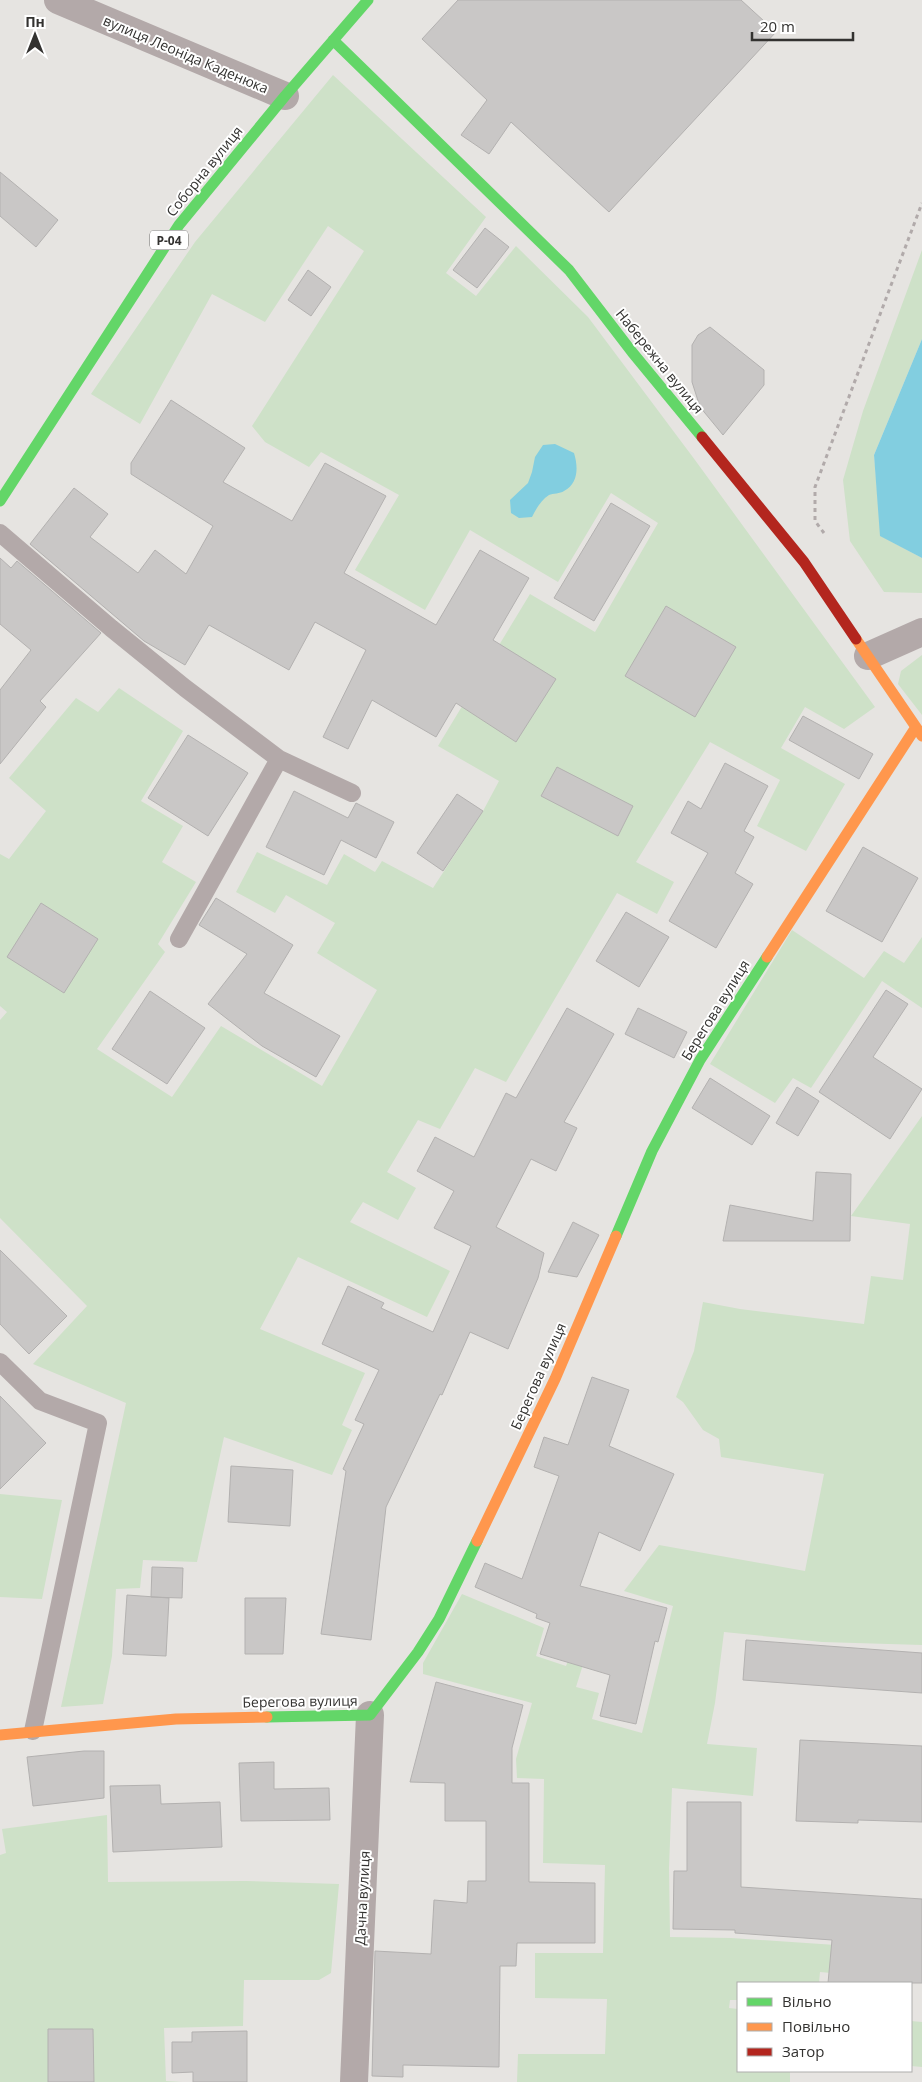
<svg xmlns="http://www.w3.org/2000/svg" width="922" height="2082" font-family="'Open Sans',sans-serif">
  <rect width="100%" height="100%" fill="#e6e4e1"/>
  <!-- green -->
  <path fill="#cee1c8" d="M333,75L486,217L446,273L476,296L516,246L588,317L695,460L875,707L844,729L805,707L781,748L845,784L806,851L757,826L780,780L710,742L636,862L674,882L657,914L617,893L506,1082L475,1068L440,1129L418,1120L387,1172L416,1188L398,1220L363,1202L350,1222L450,1271L427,1317L298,1257L260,1329L365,1373L342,1425L352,1430L332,1475L224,1437L197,1562L143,1560L140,1588L116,1589L112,1656L103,1704L61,1707L126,1403L33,1364L87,1306L0,1218V1020L7,1012L0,1006V854L9,859L46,811L9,778L76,698L98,712L119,688L183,731L141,801L183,826L162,862L196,882L158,944L165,952L97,1049L172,1097L221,1026L322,1086L377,990L317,953L335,923L286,895L275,913L236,892L257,852L327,885L344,854L375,872L382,861L433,888L483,811L499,781L438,746L530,594L595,632L658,523L611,493L558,582L470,530L425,610L355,570L399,495L321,452L309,467L265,442L252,426L364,251L328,226L265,322L212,294L140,424L91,394L195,242Z
    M922,250V339L874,455L881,536L922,558V593L884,592L850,541L843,480L863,411Z
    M922,655V715L898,684L901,671Z
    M792,930L864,978L884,951L904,963L922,937V1008L882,981L811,1088L793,1078L775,1103L710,1064Z
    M922,1116V1645L822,1642L724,1632L715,1703L707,1744L757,1748L753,1796L672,1788L669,1868L670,1937L731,1938L909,1950L905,1983H875L876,1977L820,1972L819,1983H738V2000H730L729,2008L738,2009V2071H790V2082H517L518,2054H605L607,1999L535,1998V1953H603L605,1865L543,1863L544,1779L517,1778L516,1759L532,1703L423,1674V1663L462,1594L544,1628L536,1656L566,1666L575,1642L600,1610L576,1687L599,1693L592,1719L642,1733L673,1606L624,1591L659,1545L805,1571L824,1474L721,1457L719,1439L703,1430L683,1402L676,1397L694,1351L703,1302L740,1309L864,1324L871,1276L903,1280L910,1224L851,1216Z
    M0,1494L62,1500L42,1599L0,1597Z
    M107,1815L108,1882L245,1881L339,1884L331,1973L319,1980H244L243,2026L164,2028L166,2081L182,2082H0V1855L6,1853L2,1829Z
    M911,2021L922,2022V2067L911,2066Z"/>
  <!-- water -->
  <path fill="#82cee0" d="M922,339V558L880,536L874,455Z
    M555,444L574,453C578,466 579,483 564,491C560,494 553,493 549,495C541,500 536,509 532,517L519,518L511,513L510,500L528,483L532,472L535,457L543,445Z"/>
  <!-- building -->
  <path fill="#c9c7c6" stroke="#b3b1b0" d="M458,0H741L776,32L609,212L511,122L489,154L461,135L487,100L422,39Z
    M0,172L58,220L36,247L0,216Z
    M485,228L509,247L477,288L453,270Z
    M308,270L331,287L311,316L288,300Z
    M710,327L764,370V385L723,435L700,407L692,382V345L698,335Z
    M171,400L245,448L223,482L292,521L325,463L386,496L344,573L436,625L480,550L529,578L493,640L556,679L516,742L456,703L436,737L372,700L348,749L323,737L366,650L315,622L289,670L209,625L185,665L144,641L30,544L74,488L108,514L90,537L138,573L155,550L186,574L213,526L131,474V463Z
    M611,503L650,526L594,621L554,598Z
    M0,558L11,568L17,561L101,633L40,701L46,707L0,764V690L31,650L0,624Z
    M666,606L736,647L695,717L625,676Z
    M803,716L873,754L859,779L789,740Z
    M188,735L248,773L208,836L148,798Z
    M725,763L768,786L744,831L754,837L735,873L753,884L716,948L669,921L708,853L671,833L688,801L701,809Z
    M557,767L633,806L618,836L541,796Z
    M294,791L348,818L356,803L394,822L376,858L341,840L324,875L266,847Z
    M457,794L483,811L443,871L417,853Z
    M863,847L918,878L882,942L826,911Z
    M216,898L293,945L264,993L340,1036L316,1077L262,1046L208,1004L247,954L199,925Z
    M41,903L98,939L64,993L7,957Z
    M626,912L669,937L639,987L596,961Z
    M886,990L908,1004L873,1057L922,1089L890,1139L819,1092Z
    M150,991L205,1028L167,1084L112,1049Z
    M567,1008L614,1034L564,1122L577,1128L556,1171L531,1159L496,1227L544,1253L538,1278L508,1349L470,1332L442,1395L440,1394L386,1507L371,1640L321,1634L346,1471L343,1469L364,1424L355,1420L379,1370L322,1344L348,1286L384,1303L381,1308L433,1332L471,1246L434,1228L454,1191L417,1171L435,1137L474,1157L506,1093L516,1098Z
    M638,1008L687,1032L674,1058L625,1034Z
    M710,1078L770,1116L752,1145L692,1108Z
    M797,1087L819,1101L798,1136L776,1123Z
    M816,1172L851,1174L850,1241H723L730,1205L813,1221Z
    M573,1222L599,1235L577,1277L548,1272Z
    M0,1250L67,1316L29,1354L0,1324Z
    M592,1377L629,1390L609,1446L674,1474L640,1551L599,1532L580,1586L667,1608L658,1642L655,1641L636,1724L600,1716L610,1675L540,1654L550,1623L536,1618L537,1614L475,1587L485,1563L522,1579L559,1476L534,1467L544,1437L568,1445Z
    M0,1396L46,1443L0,1489Z
    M231,1466L293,1470L290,1526L228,1522Z
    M152,1567L183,1568L182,1598L151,1597Z
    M127,1595L169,1598L166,1656L123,1654Z
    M245,1598H286L283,1654H245Z
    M746,1640L922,1653V1693L743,1680Z
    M436,1682L523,1705L512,1748V1783H529V1882L595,1883V1943H517L516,1966H500L499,2067L403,2065V2077L372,2076L375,1951L431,1954L434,1900L467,1903L468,1881H486V1821H445V1783L410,1782Z
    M800,1740L922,1746V1822L858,1820V1823L796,1821Z
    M84,1751H104V1798L33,1806L27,1757Z
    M274,1762V1789L329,1788L330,1820L241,1821L239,1763Z
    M160,1785L161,1804L220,1802L222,1847L113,1852L110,1786Z
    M687,1802H741V1887L922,1899V1983H828L832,1940L735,1933V1930L673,1929L674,1871H687Z
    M48,2029H93L94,2082H48Z
    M247,2031V2082H193V2072L172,2073V2042H192V2032Z"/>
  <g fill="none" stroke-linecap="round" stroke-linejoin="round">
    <!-- path -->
    <path stroke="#b1aaaa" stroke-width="3" stroke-dasharray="4 4" stroke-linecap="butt" d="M824,533L815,521V487L922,203"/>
    <!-- lane -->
    <path stroke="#b3a9a9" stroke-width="18" d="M0,533L111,628L185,688L279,759L352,793
      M179,939L279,759
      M0,1362L40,1401L98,1423L33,1731"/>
    <!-- street -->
    <path stroke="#b3a9a9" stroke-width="28" d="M58,0L285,96
      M868,656L922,632
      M354,2082L370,1715"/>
    <!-- fast -->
    <path stroke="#63d668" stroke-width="11" d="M333,40L569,270L632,352L702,437
      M0,501L179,225L285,96L368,0
      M616,1236L652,1151L700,1060L767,957
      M267,1717L370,1715L418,1652L439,1619L477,1541"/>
    <!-- slow -->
    <path stroke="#ff974d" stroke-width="11" d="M856,639L922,736
      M767,957L916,727
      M477,1541L555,1379L616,1236
      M0,1735L176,1719L267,1717"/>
    <!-- jam -->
    <path stroke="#b3261e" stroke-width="11" d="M702,437L804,562L856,639"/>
  </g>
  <g text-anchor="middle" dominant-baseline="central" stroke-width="4" stroke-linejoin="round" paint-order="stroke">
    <!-- shield labels -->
    <rect fill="#fff" stroke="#70706e" stroke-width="1" x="150" y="230.5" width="38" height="19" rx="4"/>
    <g font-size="12" font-weight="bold" fill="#333230">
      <text x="169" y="240">Р-04</text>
    </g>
    <!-- street labels -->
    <g font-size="14" fill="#333230" stroke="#fff">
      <text transform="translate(186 54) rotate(23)">вулиця Леоніда Каденюка</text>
      <text transform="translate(204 171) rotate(-51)">Соборна вулиця</text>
      <text transform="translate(660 361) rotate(51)">Набережна вулиця</text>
      <text transform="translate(715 1010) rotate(-58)">Берегова вулиця</text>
      <text transform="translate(538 1376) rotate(-66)">Берегова вулиця</text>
      <text transform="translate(300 1701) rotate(-1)">Берегова вулиця</text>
      <text transform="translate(362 1898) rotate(-87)">Дачна вулиця</text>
    </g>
  </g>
  <!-- legend -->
  <rect x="737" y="1982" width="175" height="90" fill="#ffffff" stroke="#adadac"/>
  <rect x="747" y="1998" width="25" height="8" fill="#63d668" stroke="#adadac"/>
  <text x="782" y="2007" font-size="15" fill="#333230">Вільно</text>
  <rect x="747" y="2023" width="25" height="8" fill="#ff974d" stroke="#adadac"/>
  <text x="782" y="2032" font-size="15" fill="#333230">Повільно</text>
  <rect x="747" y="2048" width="25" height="8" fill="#b3261e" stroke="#adadac"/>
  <text x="782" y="2057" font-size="15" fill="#333230">Затор</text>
  <!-- north arrow -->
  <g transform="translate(35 35)" stroke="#ffffff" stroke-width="4" paint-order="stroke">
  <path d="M0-4L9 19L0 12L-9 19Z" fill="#333230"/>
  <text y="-8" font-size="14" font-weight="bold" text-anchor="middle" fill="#333230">Пн</text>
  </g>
  <!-- scale -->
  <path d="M752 32v8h101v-8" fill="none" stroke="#333230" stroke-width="2.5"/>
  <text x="760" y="32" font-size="15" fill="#333230" stroke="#ffffff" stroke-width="4" paint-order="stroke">20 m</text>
</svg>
